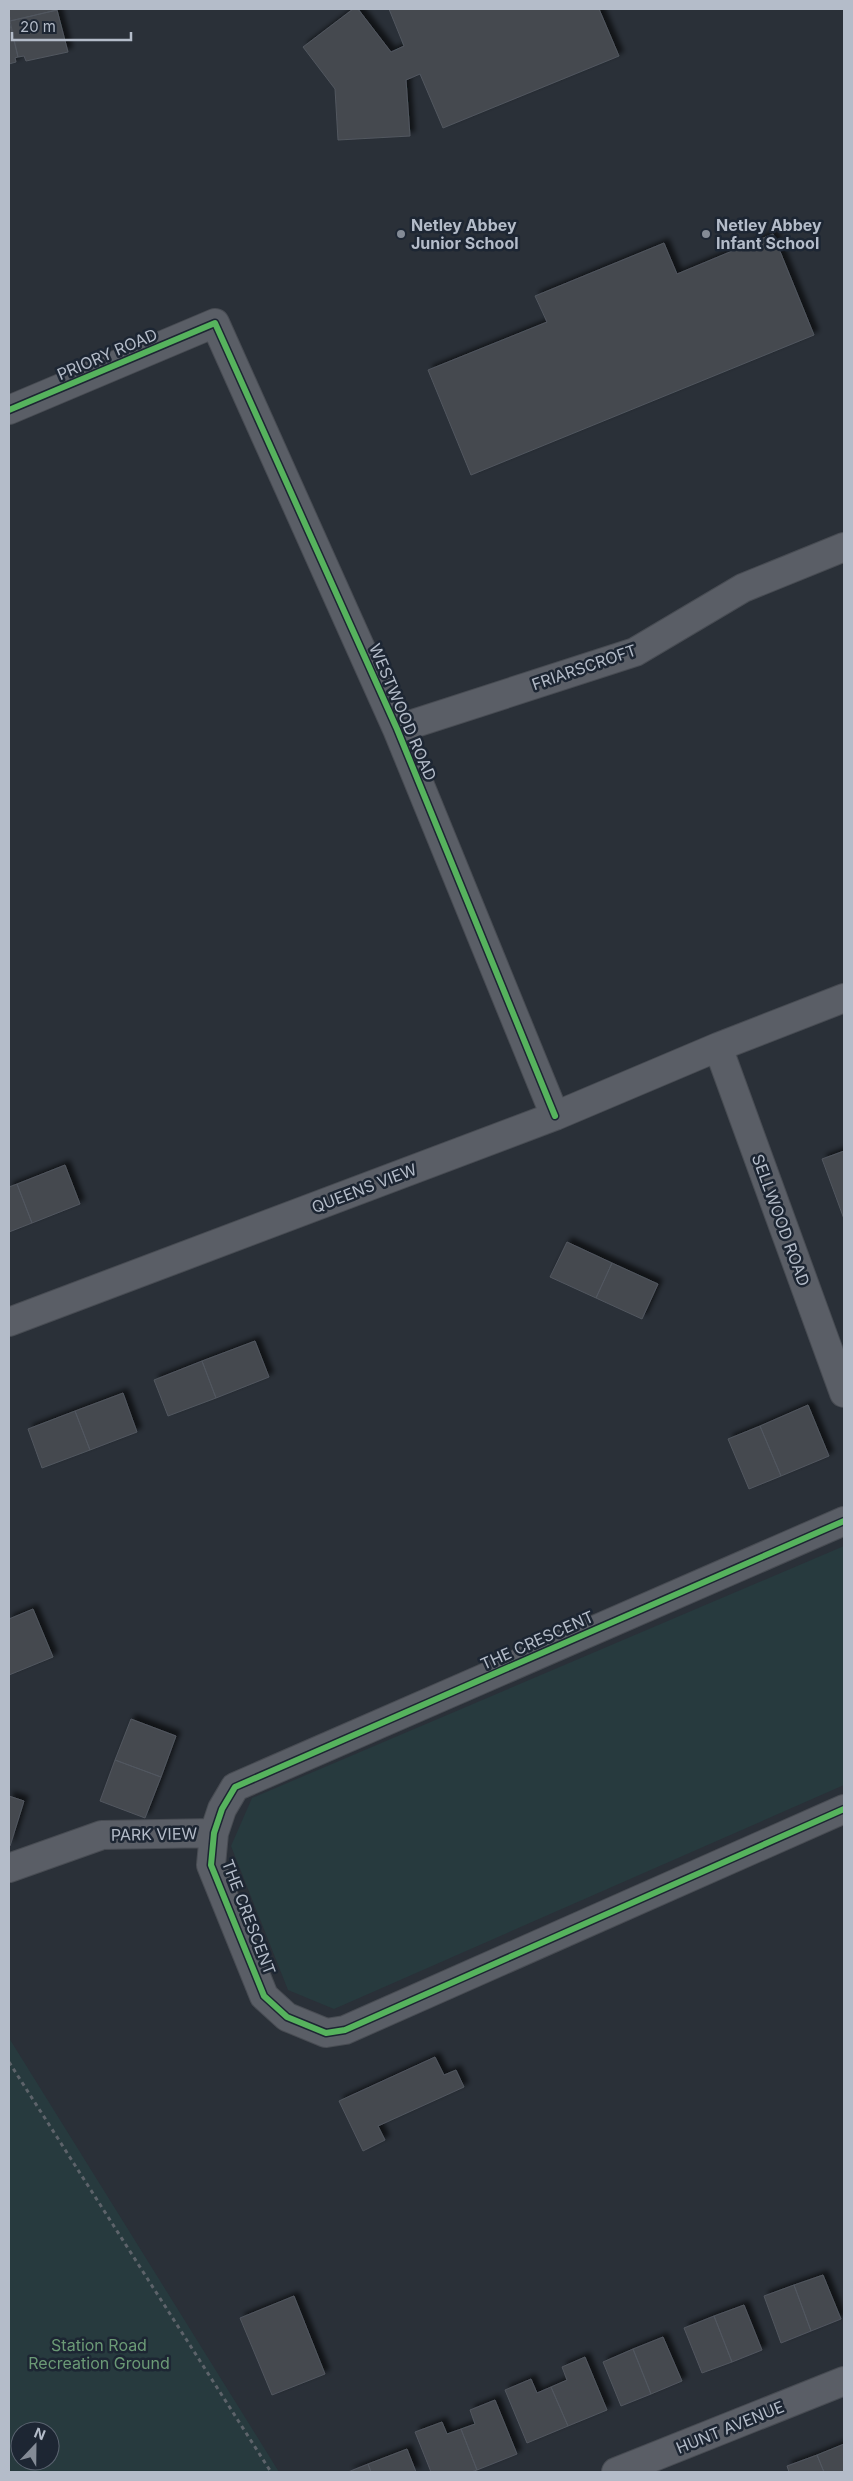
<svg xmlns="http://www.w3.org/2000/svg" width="853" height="2481" font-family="Inter,sans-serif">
  <defs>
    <filter id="shadow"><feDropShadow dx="4.5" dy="-4.5" stdDeviation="2.5" flood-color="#0009"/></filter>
  </defs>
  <rect width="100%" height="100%" fill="#2a3038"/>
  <!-- green -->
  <path fill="#273a3e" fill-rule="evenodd" d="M844,1546V1785L334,2009L288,1990L231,1846L252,1798Z
    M9,2038L279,2472H9ZM20,2431H50V2461H20Z"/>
  <!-- building -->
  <path fill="#444950" stroke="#52575f" filter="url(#shadow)" d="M9,9H57V10L10,21Z
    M353,9H358L391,52L404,46L389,9H599L619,56L443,128L420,74L406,80L410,136L338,140L335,89L303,47Z
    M57,10L68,52L26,61L24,56L18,57L10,21Z
    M9,21L18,57L15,58L16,62L9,64Z
    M773,234L814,335L471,475L428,370L547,322L535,296L664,243L677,274Z
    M844,1151V1219L822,1159Z
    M65,1165L80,1204L32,1223L17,1184Z
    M17,1184L32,1223L9,1232V1187Z
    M567,1242L612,1263L596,1298L550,1277Z
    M612,1263L658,1284L642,1319L596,1298Z
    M255,1341L269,1377L216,1398L202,1361Z
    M202,1361L216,1398L168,1416L154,1380Z
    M123,1393L137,1432L90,1450L75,1411Z
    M808,1405L829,1456L781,1476L760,1426Z
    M75,1411L90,1450L42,1468L28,1429Z
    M760,1426L781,1476L749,1489L728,1439Z
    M33,1609L53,1657L9,1675V1619Z
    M131,1719L176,1736L161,1777L115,1760Z
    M115,1760L161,1777L145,1818L100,1801Z
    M9,1796L24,1801L10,1846H9Z
    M435,2057L444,2075L456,2070L464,2087L378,2126L385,2140L363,2151L339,2101Z
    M823,2275L841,2319L811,2331L794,2285Z
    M794,2285L811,2331L781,2343L764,2296Z
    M294,2296L325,2374L272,2395L240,2318Z
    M744,2305L762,2350L732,2362L714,2316Z
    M714,2316L732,2362L702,2373L684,2328Z
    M663,2337L682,2381L651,2394L633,2349Z
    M633,2349L651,2394L621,2406L603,2362Z
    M585,2357L607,2410L568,2426L551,2387L567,2380L562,2367Z
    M531,2379L537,2393L551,2387L568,2426L527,2443L505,2390Z
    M495,2400L517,2454L477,2470L461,2429L475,2424L470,2410Z
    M442,2422L447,2434L461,2429L477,2470L471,2472H431L415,2432Z
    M844,2444V2472H824L817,2455Z
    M407,2449L416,2472H371L368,2464Z
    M817,2455L824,2472H789L787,2466Z
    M368,2464L371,2472H348Z"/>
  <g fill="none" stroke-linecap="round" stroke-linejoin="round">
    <!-- minor casing -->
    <g stroke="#484c53" stroke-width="30">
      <path id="minor" d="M9,410L215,323L397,729L555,1116
        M397,729L635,652L743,588L844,547
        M718,1047L844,1393
        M9,1322L555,1116L718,1047L844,998
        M844,1521L235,1787L222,1809L214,1833L211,1865L264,1996L287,2017L326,2033L345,2030L844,1809
        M9,1868L102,1835L214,1833
        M616,2472L844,2381"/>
    </g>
    <!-- path -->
    <path stroke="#5d636a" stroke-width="3" stroke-dasharray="4 4" stroke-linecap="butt" d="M9,2062L271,2472"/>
    <!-- minor -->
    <use href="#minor" stroke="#5a5e66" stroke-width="28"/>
    <!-- cycleway casing -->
    <g stroke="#1d2633" stroke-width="9">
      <path id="cycleway" d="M9,410L215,323L397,729L555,1116
        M844,1521L235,1787L222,1809L214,1833L211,1865L264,1996L287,2017L326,2033L345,2030L844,1809"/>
    </g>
    <!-- cycleway -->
    <use href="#cycleway" stroke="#56b35d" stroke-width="6"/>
  </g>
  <!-- markers -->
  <g fill="#848b96" stroke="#1d2633" stroke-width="2">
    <circle cx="401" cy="234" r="5"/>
    <circle cx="706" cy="234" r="5"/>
  </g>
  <g text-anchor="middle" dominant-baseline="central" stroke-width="5" stroke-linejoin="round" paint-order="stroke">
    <!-- poi labels -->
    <g font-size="16" font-weight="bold" fill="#b4bcc9" stroke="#1d2633" text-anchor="start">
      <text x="411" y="225">Netley Abbey<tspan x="411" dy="18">Junior School</tspan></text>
      <text x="716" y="225">Netley Abbey<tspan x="716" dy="18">Infant School</tspan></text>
    </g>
    <!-- street labels -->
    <g font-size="16" fill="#b4bcc9" stroke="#1d2633">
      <text transform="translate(107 354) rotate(-23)">PRIORY ROAD</text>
      <text transform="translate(584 667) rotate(-19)">FRIARSCROFT</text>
      <text transform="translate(403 712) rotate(67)">WESTWOOD ROAD</text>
      <text transform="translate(364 1188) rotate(-21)">QUEENS VIEW</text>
      <text transform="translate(781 1220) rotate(70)">SELLWOOD ROAD</text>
      <text transform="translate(537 1640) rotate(-24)">THE CRESCENT</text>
      <text transform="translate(154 1834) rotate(-1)">PARK VIEW</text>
      <text transform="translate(249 1917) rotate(69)">THE CRESCENT</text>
      <text transform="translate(730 2427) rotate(-22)">HUNT AVENUE</text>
    </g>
    <!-- park labels -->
    <g font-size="16" fill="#6b9a76" stroke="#1d2633">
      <text x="99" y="2345">Station Road<tspan x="99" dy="18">Recreation Ground</tspan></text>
    </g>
  </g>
  <!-- border -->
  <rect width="853" height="2481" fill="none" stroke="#b4bcc9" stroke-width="20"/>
  <!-- north arrow -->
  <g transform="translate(35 2446) rotate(22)"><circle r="24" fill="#1d2633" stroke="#59626f"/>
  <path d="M0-4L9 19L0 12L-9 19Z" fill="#848b96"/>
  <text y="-8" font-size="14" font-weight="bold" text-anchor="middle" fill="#b4bcc9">N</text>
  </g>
  <!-- scale -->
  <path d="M12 32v8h119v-8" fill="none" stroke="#b4bcc9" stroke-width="2.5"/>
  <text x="20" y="32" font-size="15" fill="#b4bcc9" stroke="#1d2633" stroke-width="4" paint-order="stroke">20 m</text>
</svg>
